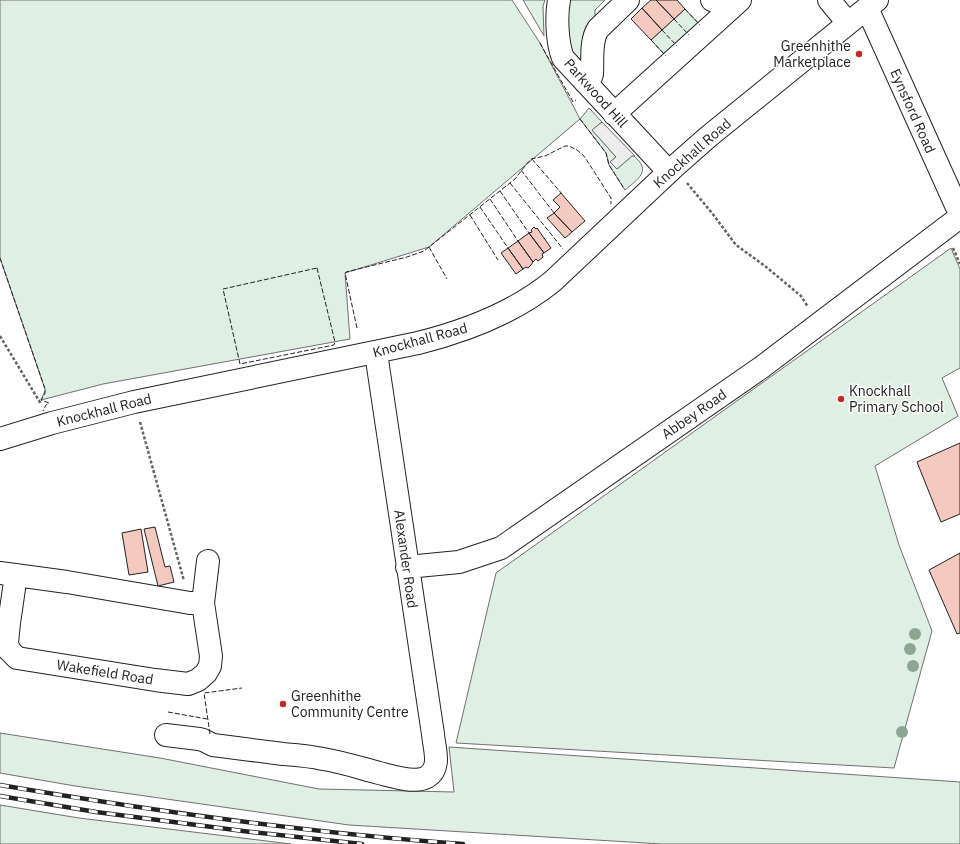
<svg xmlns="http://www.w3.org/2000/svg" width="960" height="844" font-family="'IBM Plex Sans',sans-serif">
  <rect width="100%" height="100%" fill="#fff"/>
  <!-- green -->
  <path fill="#e0efe3" stroke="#6f6f6f" d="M0,0H512L540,43L580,119L589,108L602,122L592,130L616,157L610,162L617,169L632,156H634C652,171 638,179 625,190L609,165L606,153L580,119L429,247L345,273L350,339L103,384L41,400L45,391V389L0,258Z
    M523,0H545L543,6L544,36Z
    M566,0H605L595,10V20L586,59L579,61L570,54Z
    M685,9L700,25L666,56L651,40Z
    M951,248L960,269V368L942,378L958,416L875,466L899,545L932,631L894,768L456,743L496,573Z
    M0,733L160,758L319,789L454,792L449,747L960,782V844H662L349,825L75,786L0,773Z
    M0,805L79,818L291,844H0Z"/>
  <!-- parking -->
  <path fill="#ededed" stroke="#6f6f6f" d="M602,122L635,156H632L617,169L610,162L616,157L592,130Z"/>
  <!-- building -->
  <path fill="#f3c9c0" stroke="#222" d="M651,0H656L674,19L662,30L642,8Z
    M656,0H677L685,9L674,19Z
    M642,8L662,30L651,40L631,19Z
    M561,193L585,221L572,232L554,213L560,207L553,200Z
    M554,213L572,232L565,238L547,218Z
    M534,227L536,229L537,228L551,248L544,253L529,233L532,232L531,230Z
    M529,233L544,253L542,254L543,257L538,261L536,259L533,262L518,241Z
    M518,241L533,262L531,265L528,268L526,267L523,269L508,248Z
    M508,248L523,269L516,274L501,253Z
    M960,443V514L941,522L917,462Z
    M155,527L165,567L170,566L174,582L158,586L144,529Z
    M141,529L148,572L129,575L122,533Z
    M960,553V633L957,634L929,570Z"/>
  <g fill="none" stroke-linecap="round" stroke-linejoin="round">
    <!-- minor casing -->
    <g stroke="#222" stroke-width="24">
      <path id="minor" d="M559,0C556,16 557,43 563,58L669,172
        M712,0L714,1
        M829,0L848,23
        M867,8L960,214
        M585,82L591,77L592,74C593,61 590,41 598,29L628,0
        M614,114L740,0
        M0,439L52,423L134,402L418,343C466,331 514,313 553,281L674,167L708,137L877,0
        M407,567L459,562L501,548L762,367L960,217
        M0,573L67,582L190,603H203
        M16,575L9,623L7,643L9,650L17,658L155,680L188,684L198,680L206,673L210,666L211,656L203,603L208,561
        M166,735L199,739L203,740L213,745C236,748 260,751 283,754C296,755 310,756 323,759C342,762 360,768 379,773C391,776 415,784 427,777C442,768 434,748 433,734L376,353"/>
    </g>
    <!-- path -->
    <path stroke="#646464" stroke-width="2.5" stroke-dasharray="3 2" stroke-linecap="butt" d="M687,183L712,213L736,245L765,266L801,296L808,307
      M953,248L960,264
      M0,336L41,404
      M140,422L184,581"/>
    <!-- minor -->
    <use href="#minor" stroke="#fff" stroke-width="22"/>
    <!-- rail casing -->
    <g stroke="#222" stroke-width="4.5">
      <path id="rail" d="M0,785C153,811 308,833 463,844
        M0,796L96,812L243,831L362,844"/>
    </g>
    <!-- rail -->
    <use href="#rail" stroke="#fff" stroke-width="3" stroke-dasharray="9" stroke-linecap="butt"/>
    <!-- fence -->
    <path stroke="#222" stroke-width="1" stroke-dasharray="5 2" stroke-linecap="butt" d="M685,9L700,25
      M674,19L689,35
      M662,30L677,46
      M651,40L666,56
      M540,43L546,54L572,100L573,102L576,100
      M580,119L606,153L609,165L623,187
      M532,159L562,194
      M521,170L554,213
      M510,183L563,249
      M500,191L529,233
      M490,199L518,241
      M480,207L508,248
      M470,215L498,260
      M429,247L447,279
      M0,258L45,389V393L41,400L49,403L46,405L43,411
      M317,268L335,342L334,345L240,364L223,289Z
      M357,328L345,273L346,272L407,257L424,251L515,179L525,166L531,159L545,156L565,146H569L577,150L583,155L586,159L611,198V204
      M168,712L207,719
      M210,734L204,693L242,688"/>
  </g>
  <!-- trees -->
  <g fill="#8da692">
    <circle cx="915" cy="634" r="6"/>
    <circle cx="910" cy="649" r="6"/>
    <circle cx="913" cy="666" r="6"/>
    <circle cx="902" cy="732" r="6"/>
  </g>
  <!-- markers -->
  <g fill="#c62828" stroke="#fff" stroke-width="1.5">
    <circle cx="859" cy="54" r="4"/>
    <circle cx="841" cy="399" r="4"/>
    <circle cx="283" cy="704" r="4"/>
  </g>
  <g text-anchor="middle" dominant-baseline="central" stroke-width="3" stroke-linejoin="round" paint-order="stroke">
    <!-- poi labels -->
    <g font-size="14" fill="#222" stroke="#fff" text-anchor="start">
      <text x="851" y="46" text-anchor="end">Greenhithe<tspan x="851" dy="16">Marketplace</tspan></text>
      <text x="849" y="391">Knockhall<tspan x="849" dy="16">Primary School</tspan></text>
      <text x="291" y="696">Greenhithe<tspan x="291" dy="16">Community Centre</tspan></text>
    </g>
    <!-- street labels -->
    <g font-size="14" fill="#222" stroke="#fff">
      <text transform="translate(596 93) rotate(48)">Parkwood Hill</text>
      <text transform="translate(913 111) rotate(66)">Eynsford Road</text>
      <text transform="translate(692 153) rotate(-41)">Knockhall Road</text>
      <text transform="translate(420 340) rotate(-15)">Knockhall Road</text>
      <text transform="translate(104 410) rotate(-14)">Knockhall Road</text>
      <text transform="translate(694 414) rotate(-35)">Abbey Road</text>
      <text transform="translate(406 559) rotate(82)">Alexander Road</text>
      <text transform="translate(105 672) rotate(9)">Wakefield Road</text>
    </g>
  </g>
</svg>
